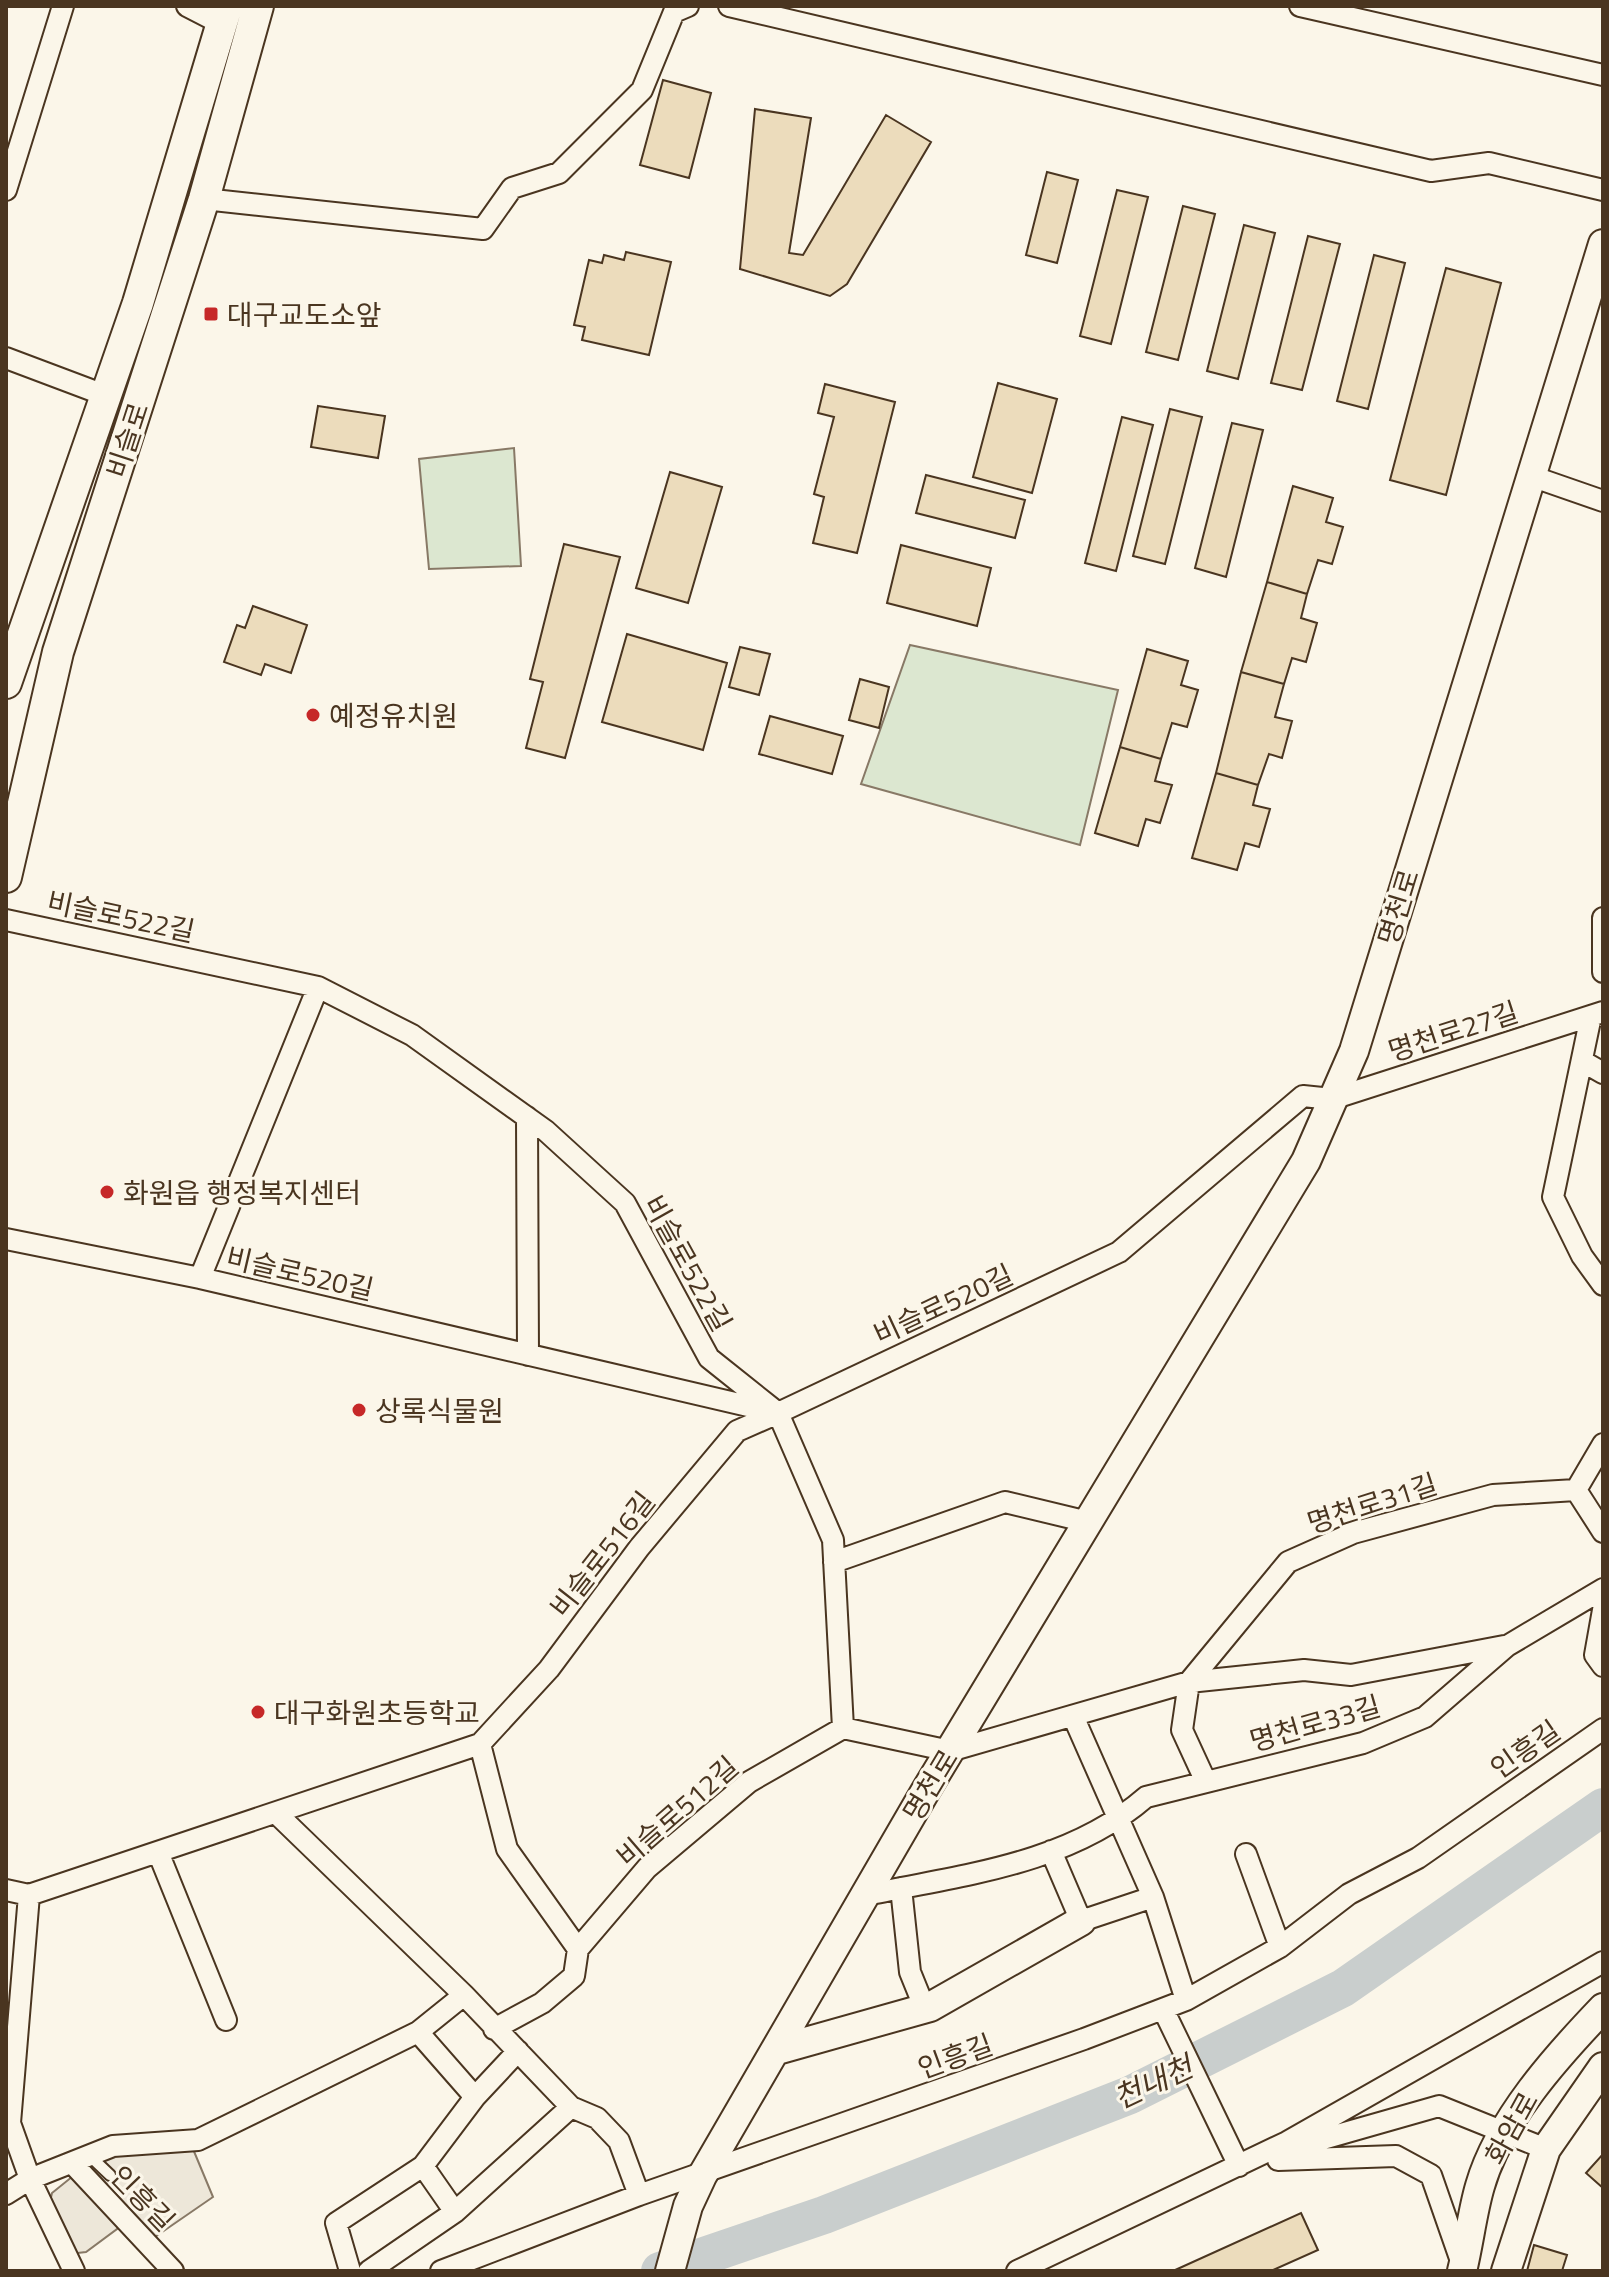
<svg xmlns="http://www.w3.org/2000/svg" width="1609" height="2277" font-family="'Titillium Web','Noto Sans KR',sans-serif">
  <rect width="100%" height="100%" fill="#fbf6e9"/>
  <!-- green -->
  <path fill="#dce7d0" stroke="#887966" stroke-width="2" d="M514,448L521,566L429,569L419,459Z
    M910,645L1118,690L1080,845L861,784Z"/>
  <!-- parking -->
  <path fill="#ede7d9" stroke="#887966" stroke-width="2" d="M193,2149L213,2197L152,2239L84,2170L116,2151Z
    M73,2176L121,2226L86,2252L69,2254L49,2206L52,2193Z"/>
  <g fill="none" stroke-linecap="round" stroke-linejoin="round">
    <!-- river -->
    <path stroke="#c9cecd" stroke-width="38" d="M660,2271L824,2215L1130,2095L1343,1988L1603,1807"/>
  </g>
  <!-- building -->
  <path fill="#ecdcbc" stroke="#4a3520" stroke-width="2" d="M663,80L711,93L689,178L640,165Z
    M755,109L811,118L789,253L803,255L886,115L931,142L847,284L830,296L740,269Z
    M1047,172L1078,180L1057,263L1026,255Z
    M1117,190L1148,197L1111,344L1080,336Z
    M1183,206L1215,214L1178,360L1146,352Z
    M1244,225L1275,233L1238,379L1207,371Z
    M1308,236L1340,244L1302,390L1271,383Z
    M626,252L671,262L649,355L582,340L585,327L574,325L589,260L602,263L604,255L624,260Z
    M1374,255L1405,263L1368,409L1337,401Z
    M1446,268L1501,283L1446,495L1390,480Z
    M998,383L1057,399L1032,493L973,477Z
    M825,384L895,402L857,553L813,543L824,497L814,494L834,417L818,413Z
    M318,406L385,416L378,458L311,447Z
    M1170,409L1202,417L1165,564L1133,556Z
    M1122,417L1153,425L1116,571L1085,563Z
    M1232,423L1263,430L1226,577L1195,568Z
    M670,472L722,487L688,603L636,588Z
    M926,475L1025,500L1015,538L916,513Z
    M1293,486L1333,498L1326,522L1343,527L1332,564L1318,560L1307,594L1267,582Z
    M564,544L620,557L565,758L526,748L543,682L530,679Z
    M901,545L991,568L977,626L887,603Z
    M1267,582L1307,594L1301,618L1317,623L1306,662L1292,658L1284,684L1241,672Z
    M253,606L307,625L291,673L265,664L261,675L224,662L237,625L245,628Z
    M627,634L727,663L703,750L602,722Z
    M740,647L770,654L759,695L729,687Z
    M1147,649L1188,661L1181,685L1198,690L1187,727L1172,723L1161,759L1120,747Z
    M1241,672L1284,684L1275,717L1292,721L1282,758L1269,754L1258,785L1216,773Z
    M860,679L889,687L879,728L849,720Z
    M770,716L843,736L832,774L759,754Z
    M1120,747L1161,759L1155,781L1172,785L1160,823L1146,819L1138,846L1095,833Z
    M1216,773L1258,785L1253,805L1270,809L1259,847L1245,843L1237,870L1192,858Z
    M1603,2154V2188L1586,2173Z
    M1301,2213L1318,2250L1271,2271H1173Z
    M1534,2245L1567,2255L1562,2271H1527Z"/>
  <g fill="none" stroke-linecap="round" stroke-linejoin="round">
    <!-- lane casing -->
    <g stroke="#4a3520" stroke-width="14">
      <path id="lane" d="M90,2156L110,2175"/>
    </g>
    <!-- street casing -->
    <g stroke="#4a3520" stroke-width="24">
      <path id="street" d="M187,6L222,24
        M729,6L1431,171L1489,163L1603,190
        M1300,6L1603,75
        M6,190L63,6
        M204,199L483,229L512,188L559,173L642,90L674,12L688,6
        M6,358L107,396
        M1531,476L1603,501
        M1603,918V972
        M6,920L318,987L412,1035L546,1131L625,1203L709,1358L778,1413L833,1540L843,1728
        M1591,1016L1553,1197L1582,1256L1603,1285
        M1582,1061L1603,1073
        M527,1117L528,1355
        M6,1239L200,1278L778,1413L1119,1252L1303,1096L1332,1099L1603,1012
        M200,1278L318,987
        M1576,1490L1603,1532
        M834,1562L1005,1502L1088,1522
        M1603,1610L1595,1655L1603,1666
        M1073,1716L1153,1897L1186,2000
        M480,1744L507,1849L578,1949
        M1206,1782L1182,1730L1189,1682L1304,1670L1351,1675L1504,1646
        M276,1813L464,1995L571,2107L597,2118L619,2141L639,2195
        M1051,1851L1081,1921L1153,1897
        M158,1852L226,2020
        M1246,1854L1280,1947
        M901,1888L910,1972L925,2009
        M6,1890L29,1895L480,1744L549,1669L639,1548L737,1431L778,1413
        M29,1895L10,2123L30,2179L74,2271
        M866,1895C963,1875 1069,1864 1146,1797L1363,1743L1425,1717L1507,1646L1603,1589
        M1163,2009L1239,2166
        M494,2029L542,2003L574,1976L578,1949L647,1868L749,1782L843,1728L950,1751L1189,1682L1288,1562L1353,1533L1493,1495L1576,1490L1603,1444
        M475,2097L518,2051
        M1288,2149L1439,2106L1546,2149
        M1278,2160L1396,2156L1431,2175L1462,2264
        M73,2164L173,2271
        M423,2166L455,2212
        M6,2194L30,2179L113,2146L198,2140L418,2032L464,1995
        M350,2271L336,2223L423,2166L475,2097L418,2032
        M369,2271L455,2212L571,2107
        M441,2271L639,2195L1084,2039L1186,2000L1280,1947L1349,1894L1418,1858L1603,1729
        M1017,2271L1287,2142L1603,1962"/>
    </g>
    <!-- secondary casing -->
    <g stroke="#4a3520" stroke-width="32">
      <path id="secondary" d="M777,2050L930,2007L1081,1921
        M670,2271L688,2206L702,2176L926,1790L1306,1161L1354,1051L1603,244
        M1462,2271C1469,2243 1472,2213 1480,2186C1499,2120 1557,2056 1603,2008
        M1506,2271L1546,2149L1603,2067"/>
    </g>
    <!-- primary casing -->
    <g stroke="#4a3520" stroke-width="34">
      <path id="primary" d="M6,683L138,303L227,6
        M6,877L58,652L204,199L258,6"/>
    </g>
    <!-- lane -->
    <use href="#lane" stroke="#fbf6e9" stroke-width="10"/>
    <!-- street -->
    <use href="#street" stroke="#fbf6e9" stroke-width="20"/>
    <!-- secondary -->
    <use href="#secondary" stroke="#fbf6e9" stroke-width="28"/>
    <!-- primary -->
    <use href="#primary" stroke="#fbf6e9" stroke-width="30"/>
  </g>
  <!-- markers -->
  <g fill="#c62828" stroke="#fbf6e9" stroke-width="3">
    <rect x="203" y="306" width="16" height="16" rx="4"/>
    <circle cx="313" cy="715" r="8"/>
    <circle cx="107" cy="1192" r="8"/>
    <circle cx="359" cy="1410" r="8"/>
    <circle cx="258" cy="1712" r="8"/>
  </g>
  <g text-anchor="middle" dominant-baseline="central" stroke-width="6" stroke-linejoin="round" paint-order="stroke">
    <!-- poi labels -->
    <g font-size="28" fill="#4a3520" stroke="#fbf6e9" text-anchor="start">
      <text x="227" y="314">대구교도소앞</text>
      <text x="329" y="715">예정유치원</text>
      <text x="123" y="1192">화원읍 행정복지센터</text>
      <text x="375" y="1410">상록식물원</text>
      <text x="274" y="1712">대구화원초등학교</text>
    </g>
    <!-- street labels -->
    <g font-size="28" fill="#4a3520" stroke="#fbf6e9">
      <text transform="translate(127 440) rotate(-72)">비슬로</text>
      <text transform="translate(1398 907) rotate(-73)">명천로</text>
      <text transform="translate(121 916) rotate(12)">비슬로522길</text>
      <text transform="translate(1453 1031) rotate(-18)">명천로27길</text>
      <text transform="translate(688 1263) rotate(61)">비슬로522길</text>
      <text transform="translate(300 1273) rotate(13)">비슬로520길</text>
      <text transform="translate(943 1304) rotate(-25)">비슬로520길</text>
      <text transform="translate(1372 1503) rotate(-18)">명천로31길</text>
      <text transform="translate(602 1554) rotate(-52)">비슬로516길</text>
      <text transform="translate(1315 1723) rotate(-16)">명천로33길</text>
      <text transform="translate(1525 1749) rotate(-35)">인흥길</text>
      <text transform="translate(930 1785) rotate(-59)">명천로</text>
      <text transform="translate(677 1811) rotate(-41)">비슬로512길</text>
      <text transform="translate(955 2056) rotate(-20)">인흥길</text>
      <text transform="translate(1511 2128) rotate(-61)">화암로</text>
      <text transform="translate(143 2198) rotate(46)">인흥길</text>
    </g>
    <!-- water labels -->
    <g font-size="30" font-style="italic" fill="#4a3520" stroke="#fbf6e9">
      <text transform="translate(1153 2082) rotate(-25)">천내천</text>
    </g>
  </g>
  <!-- border -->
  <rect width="1609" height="2277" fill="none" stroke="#4a3520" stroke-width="16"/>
</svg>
